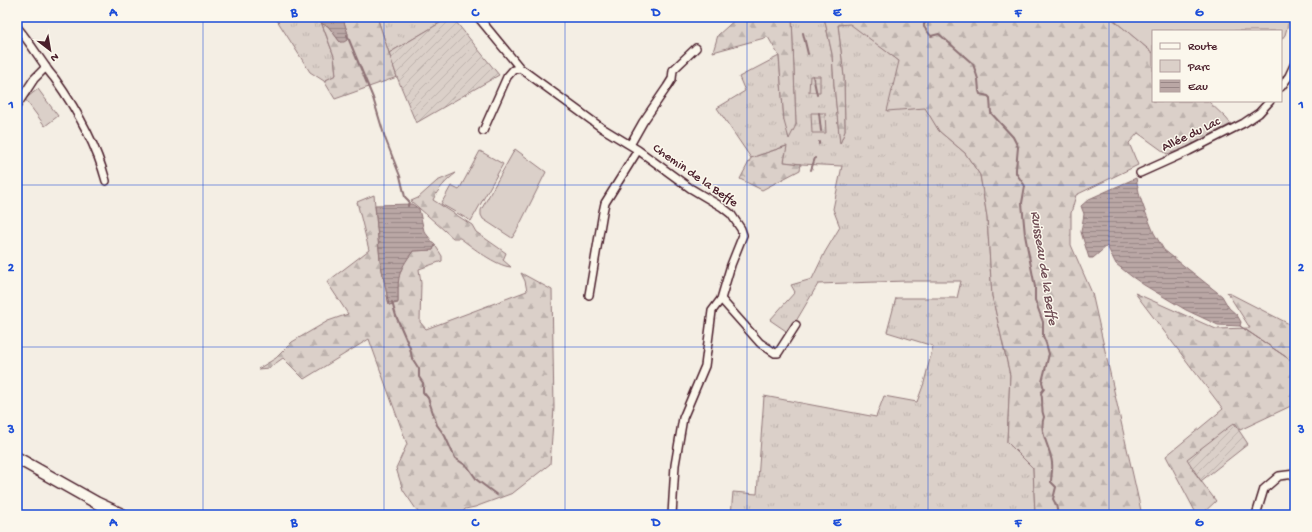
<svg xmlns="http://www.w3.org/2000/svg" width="1312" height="532" font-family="'Gochi Hand',sans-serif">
  <defs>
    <pattern id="grass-tufts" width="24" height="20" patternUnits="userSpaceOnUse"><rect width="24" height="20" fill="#dbd0c9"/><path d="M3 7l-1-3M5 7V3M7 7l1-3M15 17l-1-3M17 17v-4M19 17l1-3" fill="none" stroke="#bdb2ad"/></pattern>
    <pattern id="forest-firs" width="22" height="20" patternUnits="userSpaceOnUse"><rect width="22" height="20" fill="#dbd0c9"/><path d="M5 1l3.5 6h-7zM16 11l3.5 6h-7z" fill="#bdb2ad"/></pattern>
    <pattern id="wetland-marsh" width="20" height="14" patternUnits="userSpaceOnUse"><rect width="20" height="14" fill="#dbd0c9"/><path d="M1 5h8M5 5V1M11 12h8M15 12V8" fill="none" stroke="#bdb2ad"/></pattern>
    <pattern id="garden-furrows" width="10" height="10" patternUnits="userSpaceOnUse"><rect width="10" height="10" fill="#dbd0c9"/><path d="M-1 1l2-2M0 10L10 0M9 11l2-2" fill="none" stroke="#bdb2ad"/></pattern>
    <pattern id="water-rules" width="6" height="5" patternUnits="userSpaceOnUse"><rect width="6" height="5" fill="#baa7a5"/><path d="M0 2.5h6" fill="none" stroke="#998787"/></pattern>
  </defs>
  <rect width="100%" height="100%" fill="#f4eee4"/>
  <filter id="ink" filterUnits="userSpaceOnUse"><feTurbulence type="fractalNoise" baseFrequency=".025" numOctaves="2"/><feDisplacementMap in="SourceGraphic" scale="8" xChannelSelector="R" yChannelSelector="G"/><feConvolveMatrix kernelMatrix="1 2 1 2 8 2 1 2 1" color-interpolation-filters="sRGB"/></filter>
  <g filter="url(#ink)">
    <!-- grass -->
    <path fill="url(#grass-tufts)" stroke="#92787a" d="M275,17H319L334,56L336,75L324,81L310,72Z
      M377,17H450L389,53Z
      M792,17H824L832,54L834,85L840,143L845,131L844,77L838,25L850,23L899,61L939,131L965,153L980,175L987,217L992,296L1010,375L1007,442L1033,468L1035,515H731L733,492L757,494L764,396L876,417L884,396L917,402L924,383L933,346L887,332L896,298H957L961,281H906L818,284L789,333L770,320L795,292L791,285L812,279L825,252L840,227L833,209L842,166L801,164L784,162L786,146L751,158L717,108L745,91L739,77L779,56L784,121L796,125Z"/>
    <!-- forest -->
    <path fill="url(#forest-firs)" stroke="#92787a" d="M347,17H377L397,77L335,99L324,81L336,75L334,56L322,24L328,26L340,42L347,40L348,34L344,22Z
      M738,17H792L796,125L789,139L784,121L779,56L768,37L713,52L718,35Z
      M824,17H1110L1153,53V101H1208L1226,118L1231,124L1184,149L1167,154L1138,133L1129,143L1138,165L1076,195L1071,213V245L1092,293L1142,515H1035L1033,468L1007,442L1010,375L992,296L987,217L980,175L965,153L939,131L925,108L887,111L899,61L850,24L838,25L844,77L845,131L840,144L834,85L832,54Z
      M787,146L784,162L801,164L800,170L762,190L740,179L751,158Z
      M456,173C447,180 437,190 433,200L472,225L476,232L506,253L503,260L511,267C496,266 472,247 460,238H453L411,201L418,198L437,181Z
      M374,195L380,260L389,305L398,302V279L402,266L413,251L433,250L435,245L442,256V261L419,269L421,283L420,322L426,329L527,291L525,281L521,273L552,290L554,408L550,464L513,493L475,507L465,509L461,515H420L403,490L396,468L407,444L369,339L304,379L283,358L269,368L258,369L276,358L292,342L328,321L348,314L327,282L369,250L357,202Z
      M1227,292L1295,327V404L1240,430L1235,423L1192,469L1216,501L1201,515H1197L1166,456L1223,409L1135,293L1216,329L1250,328Z"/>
    <!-- wetland -->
    <path fill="url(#wetland-marsh)" stroke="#92787a" d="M810,76H820V92H809Z
      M811,113H825L826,133H812Z"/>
    <!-- park -->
    <path fill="#dbd0c9" stroke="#92787a" d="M1110,17H1290L1285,35L1281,40V31H1153V53Z
      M38,89L58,116L45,126L25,99Z
      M515,149L546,172L516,232L512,238L483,219L481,215V210Z
      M480,151L503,164L471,221L441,204L451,186L459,190Z"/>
    <!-- garden -->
    <path fill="url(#garden-furrows)" stroke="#92787a" d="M450,17H452L499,75L416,123L397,77L389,53Z
      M1234,423L1248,444L1201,481L1187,459Z"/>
    <!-- water -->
    <path fill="url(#water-rules)" stroke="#8d7174" d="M319,17H347L344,22L348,34L347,40L344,42H340L328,26L322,24Z
      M1136,178L1140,197L1145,211L1154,233L1164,250L1222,296L1229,308L1237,315L1241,322L1240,326L1295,363L1240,326L1218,325L1186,310L1144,285L1131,276L1116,264L1107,246L1093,258H1089L1081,232L1084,214L1081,206L1089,199Z
      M412,204L419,209L424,231L435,245L433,250L413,251C397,273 398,277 398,303L389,305L380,260L375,205Z"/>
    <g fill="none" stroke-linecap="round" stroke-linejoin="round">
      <!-- stream -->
      <path stroke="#8d7174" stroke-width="2" d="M927,17L928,20L924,24V27L931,36L939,34L973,64L978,79L979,91L980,94L988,96L990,98L991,113L1013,137L1018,147L1016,169V173L1025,186L1022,203L1025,235L1035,287V300L1043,322V336L1046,343L1049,354L1042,382L1044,389L1041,393C1044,402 1040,408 1044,417C1038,432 1051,448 1052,463C1053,469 1051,476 1051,482L1056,487L1053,499C1056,504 1058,509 1057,515
        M803,33L808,54
        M347,35L373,98L385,138L400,176L405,197L409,201L408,206
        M813,76L817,95
        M819,113L821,131
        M819,144V142
        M811,170L815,158
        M392,302L396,316L410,348L412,358L419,369V377L423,383V392L428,398L437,425L445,436L455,458L468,467L477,480L497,495"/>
      <!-- minor casing -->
      <g stroke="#4a1f2b" stroke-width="10">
        <path id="minor" d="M478,17L520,68L602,128L638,150L690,188L722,207L731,214L741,229L743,235L731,265L721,299L712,311L705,366L683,418L675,465L672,515
          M17,27C28,40 36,53 46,67C48,71 52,75 55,79C77,110 96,144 106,181
          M1281,87L1289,76L1295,63
          M17,105L34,79L46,67
          M483,131L507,77L513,70L520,68
          M630,145L643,122L667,87L672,79L673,70L696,48
          M1140,173L1189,151L1244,123L1259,113L1270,101
          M589,295L603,212L605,203L638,150
          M721,299L760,343L775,353H778L796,325
          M1256,515L1264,489L1279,476L1295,474"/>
      </g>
      <!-- primary casing -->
      <g stroke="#4a1f2b" stroke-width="14">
        <path id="primary" d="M17,458L97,503L123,515"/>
      </g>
      <!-- minor -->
      <use href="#minor" stroke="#fbf7ec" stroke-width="7"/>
      <!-- primary -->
      <use href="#primary" stroke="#fbf7ec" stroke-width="11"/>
    </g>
  </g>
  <!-- grid -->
  <path fill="none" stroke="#1d4ed8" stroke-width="1" stroke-opacity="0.55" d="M203,17V515M384,17V515M565,17V515M747,17V515M928,17V515M1109,17V515M17,185H1295M17,347H1295"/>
  <g text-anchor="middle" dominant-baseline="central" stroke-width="3" stroke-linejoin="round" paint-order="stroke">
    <!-- street labels -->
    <g font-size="13" fill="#4a1f2b" stroke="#fbf7ec">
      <text transform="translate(1191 135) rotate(-26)">Allée du Lac</text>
      <text transform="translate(695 176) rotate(35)">Chemin de la Beffe</text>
    </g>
    <!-- water labels -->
    <g font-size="14" font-style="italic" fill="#714f56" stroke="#fbf7ec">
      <text transform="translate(1043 268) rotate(81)">Ruisseau de la Beffe</text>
    </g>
  </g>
  <!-- margin -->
  <rect width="1312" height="532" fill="none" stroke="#fbf7ec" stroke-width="44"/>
  <!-- legend -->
  <rect x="1152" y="30" width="130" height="72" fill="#fbf7ec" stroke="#b4a19f"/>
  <rect x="1160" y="43" width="20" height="6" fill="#fbf7ec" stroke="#b4a19f"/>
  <text x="1188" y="50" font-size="12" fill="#4a1f2b">Route</text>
  <rect x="1160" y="60" width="20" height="12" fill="#dbd0c9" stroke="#b4a19f"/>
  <text x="1188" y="70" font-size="12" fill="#4a1f2b">Parc</text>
  <rect x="1160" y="80" width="20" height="12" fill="url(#water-rules)" stroke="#b4a19f"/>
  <text x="1188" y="90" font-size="12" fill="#4a1f2b">Eau</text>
  <!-- north arrow -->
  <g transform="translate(50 50) rotate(149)" stroke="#fbf7ec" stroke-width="3" paint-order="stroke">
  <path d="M0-3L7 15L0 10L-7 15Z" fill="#4a1f2b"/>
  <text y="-6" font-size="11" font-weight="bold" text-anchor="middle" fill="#4a1f2b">N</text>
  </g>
  <rect x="22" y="22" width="1268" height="488" fill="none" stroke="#1d4ed8" stroke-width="1.5"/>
  <g font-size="13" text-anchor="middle" font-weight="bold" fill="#1d4ed8">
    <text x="113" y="16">A</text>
    <text x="294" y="16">B</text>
    <text x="475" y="16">C</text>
    <text x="656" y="16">D</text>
    <text x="837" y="16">E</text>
    <text x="1018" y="16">F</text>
    <text x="1199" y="16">G</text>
    <text x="11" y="108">1</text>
    <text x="1301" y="108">1</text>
    <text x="11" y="271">2</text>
    <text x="1301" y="271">2</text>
    <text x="11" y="433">3</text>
    <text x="1301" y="433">3</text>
    <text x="113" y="526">A</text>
    <text x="294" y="526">B</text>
    <text x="475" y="526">C</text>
    <text x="656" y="526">D</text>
    <text x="837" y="526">E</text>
    <text x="1018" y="526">F</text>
    <text x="1199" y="526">G</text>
  </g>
</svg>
